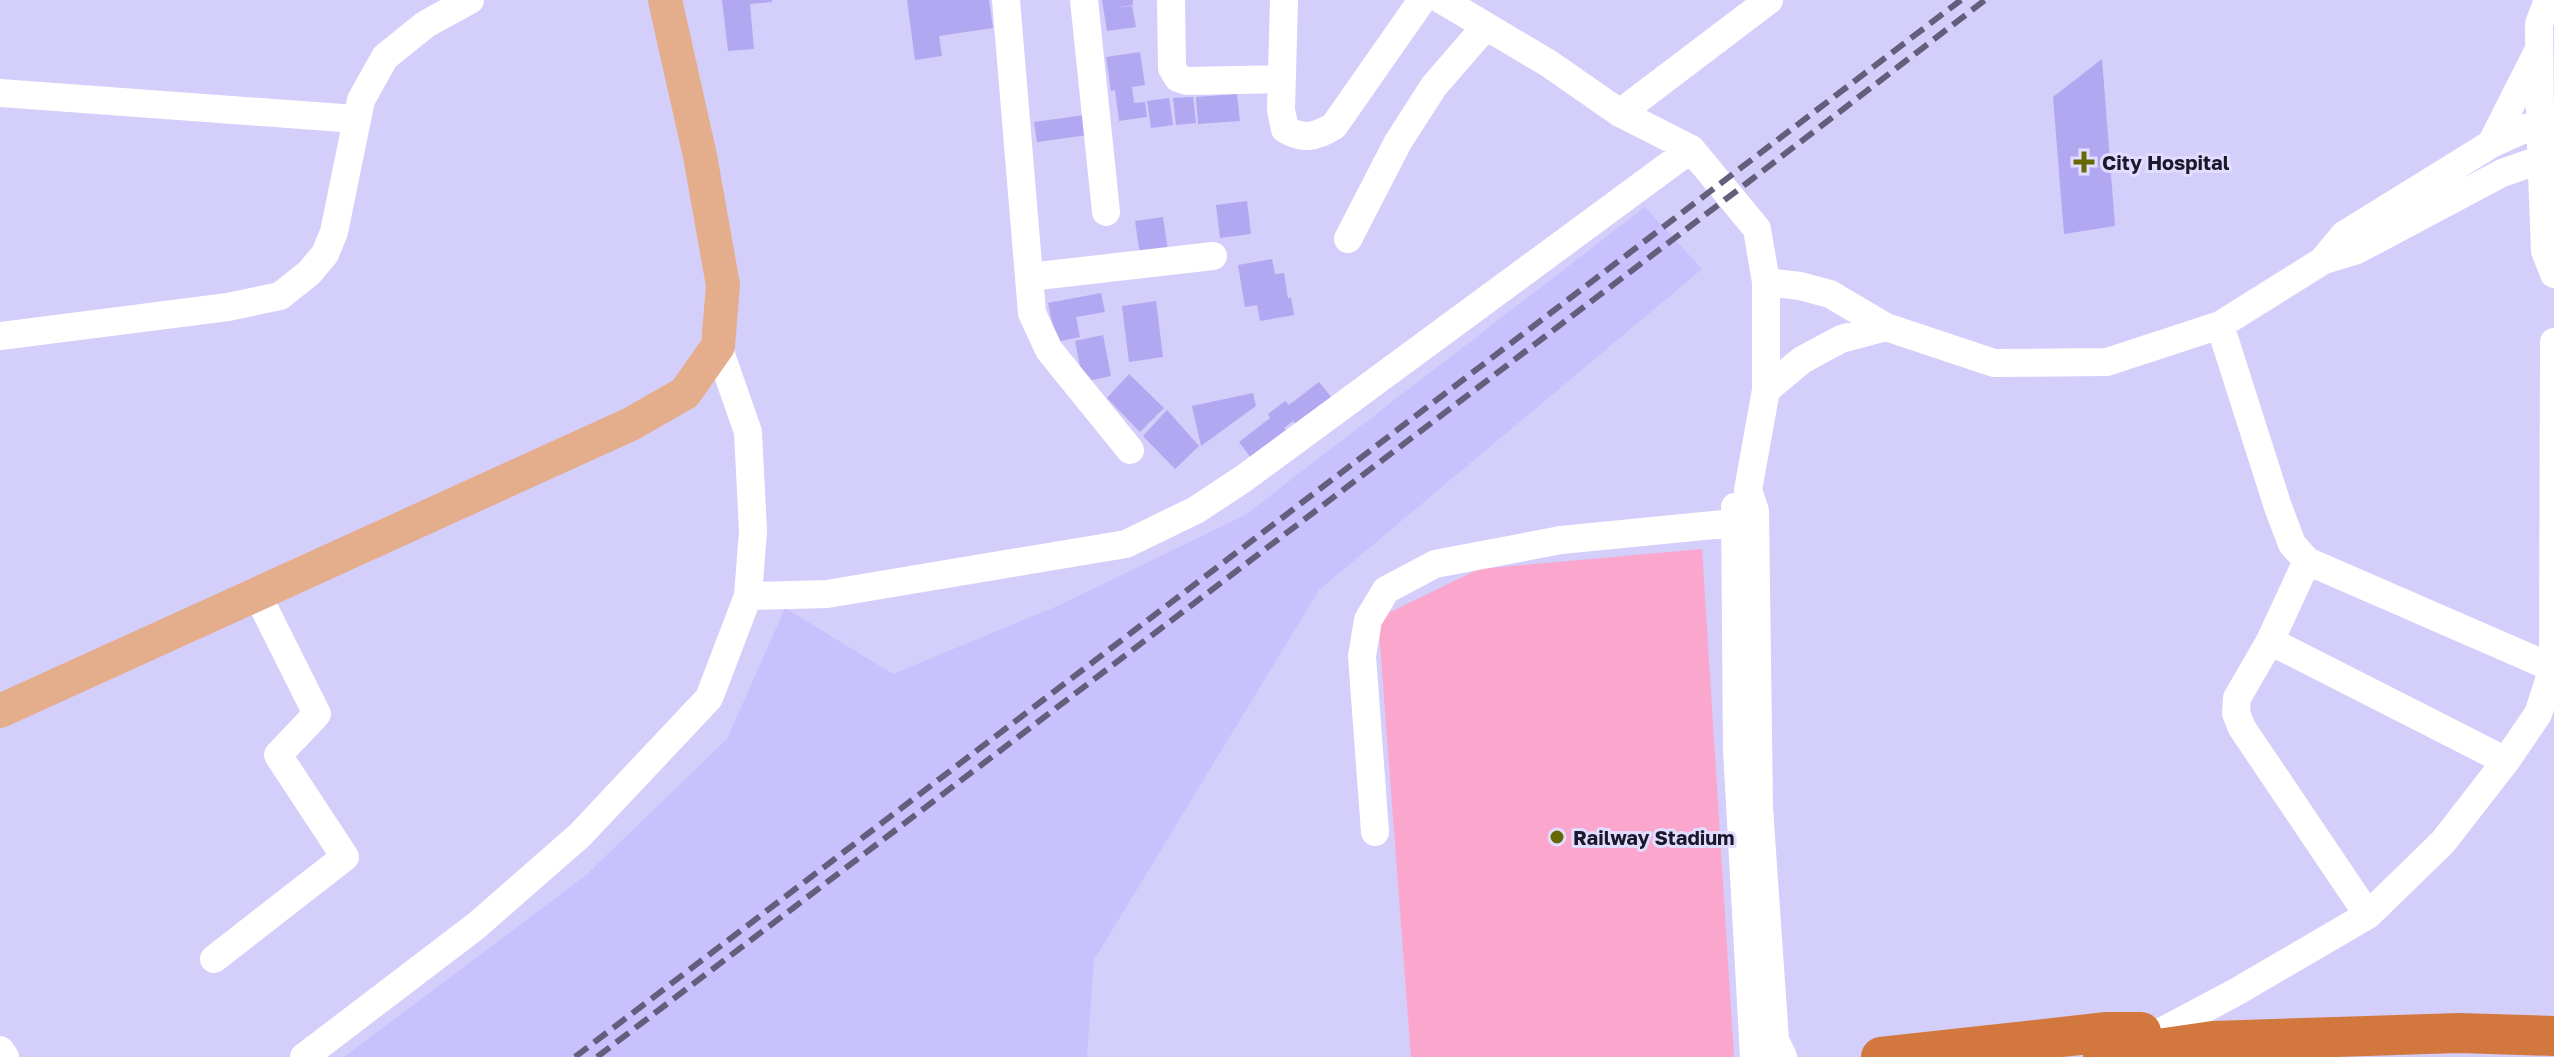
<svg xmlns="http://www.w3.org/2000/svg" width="2554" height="1057" font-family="'Golos Text',sans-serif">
  <rect width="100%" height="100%" fill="#d4cefb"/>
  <!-- built -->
  <path fill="#c9c0fe" d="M1645,207L1702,269L1319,590L1094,960L1087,1057H344L586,875L727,739L785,608L893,674L1062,604L1245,515Z"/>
  <!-- green -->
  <path fill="#fba7cd" d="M1702,549L1734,1057H1411L1378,618L1479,569Z"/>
  <!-- building -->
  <path fill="#b2a7f1" d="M722,0H772V2L750,4L754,49L728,51Z
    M907,0H989L993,28L939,36L942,56L915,60Z
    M1102,0H1133V5L1116,8L1132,6L1136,27L1107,31Z
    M1140,52L1145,85L1132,87L1134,103L1145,102L1147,117L1119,121L1115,90L1111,91L1106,57Z
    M2102,59L2115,226L2064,234L2053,97Z
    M1237,94L1240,121L1198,124L1196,97Z
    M1193,97L1196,123L1176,125L1173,98Z
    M1169,98L1173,125L1151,128L1147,101Z
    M1085,115L1088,135L1037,142L1034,122Z
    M1247,201L1251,234L1220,238L1216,205Z
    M1163,217L1168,251L1140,255L1135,221Z
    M1272,259L1275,274L1284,273L1288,299L1291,297L1294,315L1260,321L1257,305L1245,307L1238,265Z
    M1101,293L1105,312L1076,317L1080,337L1056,342L1048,303Z
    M1156,301L1163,357L1129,362L1122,306Z
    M1103,335L1111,376L1083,382L1075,341Z
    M1129,374L1164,408L1140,432L1107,398Z
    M1319,382L1336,403L1301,430L1293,421L1284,428L1289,435L1254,462L1239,442L1270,418L1268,414L1285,401L1289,405Z
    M1253,393L1256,406L1201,446L1192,406Z
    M1167,410L1199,446L1175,469L1143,436Z"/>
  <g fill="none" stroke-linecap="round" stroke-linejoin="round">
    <!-- minor -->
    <path stroke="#fff" stroke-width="28" d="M1006,0L1032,313L1049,350L1130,450
      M1084,0L1106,212
      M1171,0L1172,68L1178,78L1187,81L1282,79
      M1284,0L1281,110L1285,129C1303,140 1316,137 1334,126L1422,0
      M1442,0L1548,63L1620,113L1691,149L1757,229L1766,282V390L1748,490L1755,511L1759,808L1775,1040L1783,1057
      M2548,0L2539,24L2540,122L2545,251L2554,274
      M0,93L356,119
      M1620,113L1769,0
      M2491,144L2536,55
      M1348,239L1398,142L1434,86L1486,26
      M2324,259L2344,235L2491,144L2540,122L2554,119
      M1029,277L1213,256
      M1766,282L1800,286L1830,294L1886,327L1994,363L2107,362L2220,325L2324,260L2357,250L2502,173L2554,155
      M2220,325L2278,507L2292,544L2307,561L2553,668
      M0,336L228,307L280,296L309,273L325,254L334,232L361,100L385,57L426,24L470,0
      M1766,390L1802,360L1841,339L1886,327
      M1735,507L1737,749L1754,1057
      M2307,561L2270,641L2237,698L2236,713L2242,728L2368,915
      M748,596L827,594L1126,544L1196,510L1243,479L1691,149
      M2270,641L2506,761
      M1375,832L1362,656L1368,620L1386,590L1435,564L1561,540L1734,523
      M214,959L345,857L278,755L317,714L257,594
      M0,1050L5,1057
      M2151,1052L2161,1032L2236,992L2368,915L2443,842L2506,761L2538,714L2553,668L2554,342
      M304,1057L476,926L580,835L709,698L748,596L753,531L748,432L718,346"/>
    <!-- major -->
    <path stroke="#e4ae8c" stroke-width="34" d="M0,711L631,424L685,393L718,346L723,285L700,156L665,0"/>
    <!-- highway -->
    <path stroke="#d2783f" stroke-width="40" d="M1881,1057L2107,1032H2141
      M2103,1057L2213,1041L2459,1033L2554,1036"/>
    <!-- rail -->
    <path stroke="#625e7b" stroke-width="6" stroke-dasharray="16 8" stroke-linecap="butt" d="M575,1057L1961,0
      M597,1057L1747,183L1985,0"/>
  </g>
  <!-- markers -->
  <g fill="#666804" stroke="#e1ddff" stroke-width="3">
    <path d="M2080 150h8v8h8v8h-8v8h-8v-8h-8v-8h8z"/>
    <circle cx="1557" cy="837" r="8"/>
  </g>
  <g text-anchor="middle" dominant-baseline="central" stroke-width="6" stroke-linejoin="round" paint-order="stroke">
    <!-- poi labels -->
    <g font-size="20" font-weight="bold" fill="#1b182b" stroke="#e1ddff" text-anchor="start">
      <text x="2102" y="162">City Hospital</text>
      <text x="1573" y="837">Railway Stadium</text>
    </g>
  </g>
</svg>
